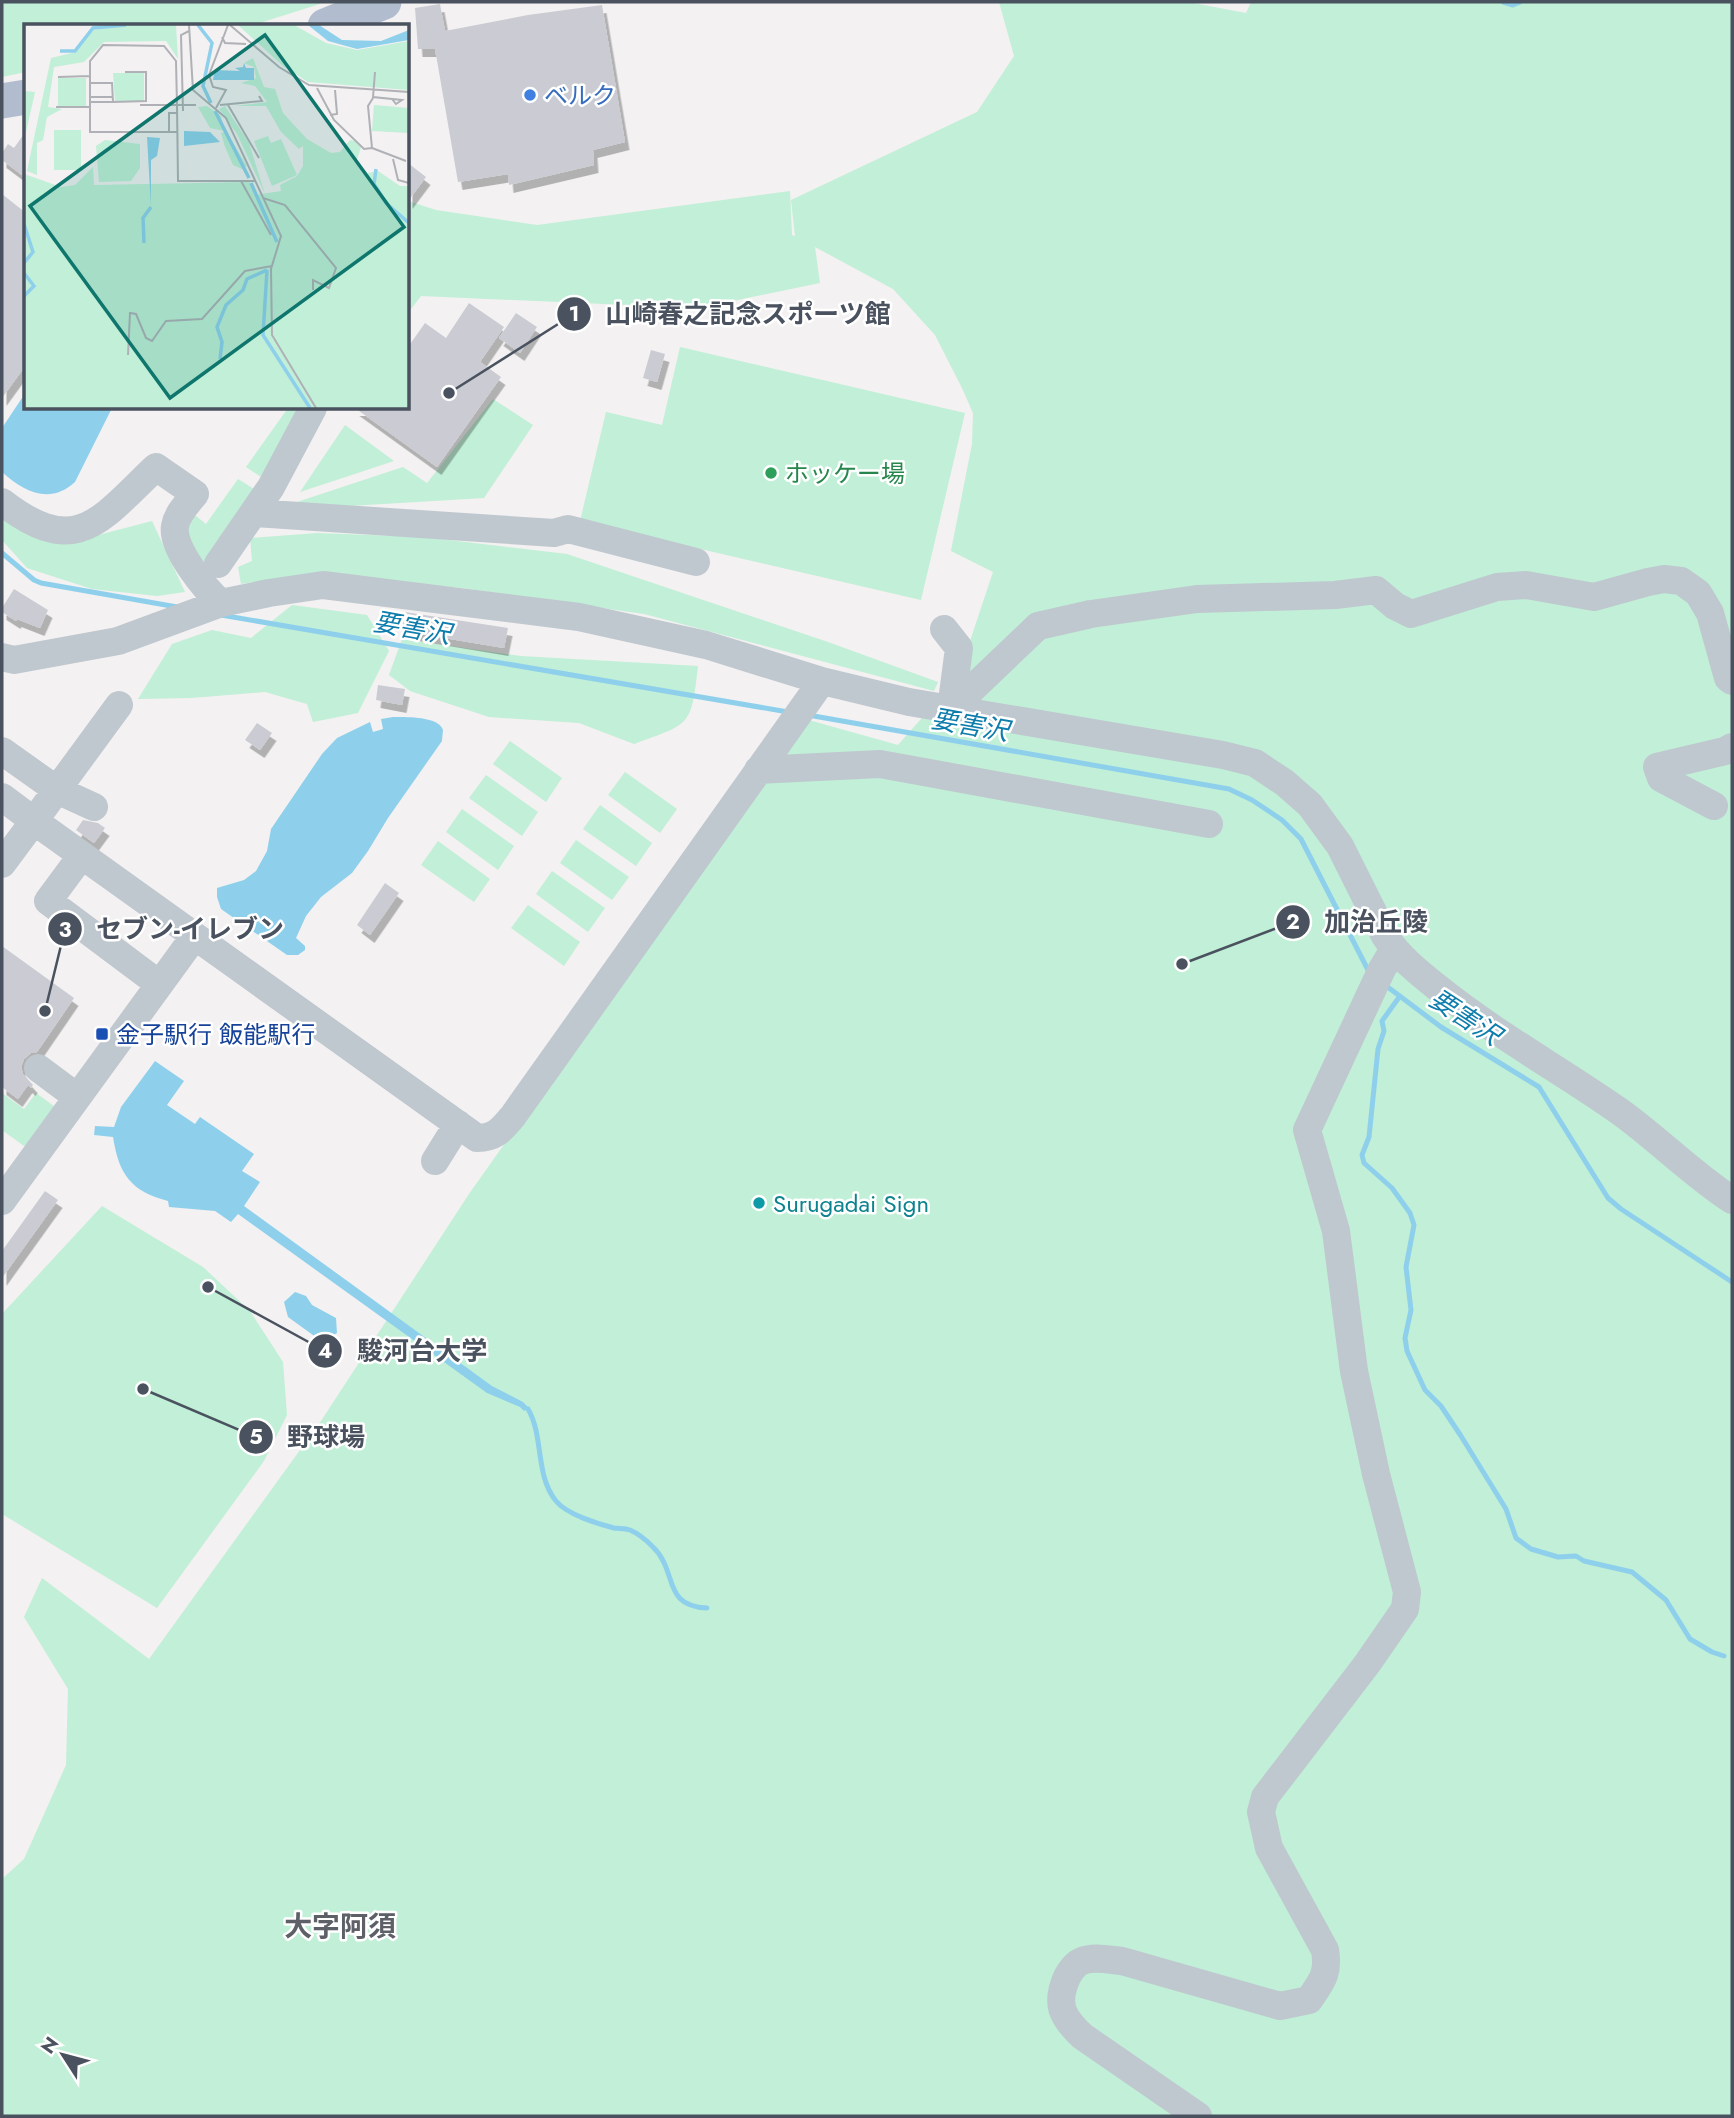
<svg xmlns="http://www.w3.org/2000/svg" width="1734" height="2118" font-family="Jost,'Noto Sans JP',sans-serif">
  <defs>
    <filter id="shadow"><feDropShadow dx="4.5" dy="8" stdDeviation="0" flood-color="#0004"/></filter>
  </defs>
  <rect width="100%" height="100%" fill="#f3f1f1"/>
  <!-- green -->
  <path fill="#c1efd7" d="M2,2H326L250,26H26V72L2,77Z
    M999,2H1188L1246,13L1251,2H1732V2116H2V1879L24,1859L66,1765L68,1689L24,1617L42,1578L149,1659L321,1421L469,1194L805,719L898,745L958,677L993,572L951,551L972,444L973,413L962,388L935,335L893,289L815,247L820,283L641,320L627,305L421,296L408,313V201L436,210L537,225L790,191L792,235L795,236L791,200L977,112L1014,56Z
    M680,347L965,413L921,600L580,521L606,412L662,425Z
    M493,399L533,425L484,498L299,509L297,502L403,467L427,483Z
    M288,408H301L264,479L246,467Z
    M345,425L394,461L300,492Z
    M238,479L257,491L201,573L184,528L191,512L206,524Z
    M2,516L64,544L152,521L185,592L157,596L92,589L27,568L2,540Z
    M317,533L423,537L567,554L828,642L938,682L934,691L644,614L461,588L310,574L241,584L238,567L252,561L250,538Z
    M292,605L367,615L389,651L358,713L313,722L307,704L265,692L191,698L138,699L172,644L212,630L251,638Z
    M402,639L521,656L698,666C691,727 691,723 634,744L579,723L489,717L410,691L389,675Z
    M510,741L562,778L546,802L493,764Z
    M625,772L677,809L660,833L608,795Z
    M486,775L538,812L522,836L469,798Z
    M600,805L652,843L636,866L583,829Z
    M462,809L514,846L498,870L446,832Z
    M576,840L629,877L612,900L560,863Z
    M438,841L490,879L474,902L421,865Z
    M552,871L605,908L588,932L536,894Z
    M528,905L580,942L564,966L511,928Z
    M2,1093L24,1109L36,1093L58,1109L32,1144L24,1146L2,1130Z
    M102,1206L203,1267L250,1311L283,1362L287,1415L264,1461L157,1608L2,1514V1314Z"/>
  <!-- water -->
  <path fill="#8ed0ec" d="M26,392V408H112L75,482C50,505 24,492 2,472V428Z
    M393,717C405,717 439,716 443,730C443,731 442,740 442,741L388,818L368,851L352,873L321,897L306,916L296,938L305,946V950L298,955H287L221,909L217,897V888L244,880L256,871L267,851L271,829L322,754L337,738L370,722L373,732L383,729L381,719Z
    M155,1061L184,1081L167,1105L195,1124L200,1117L254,1154L242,1171L260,1182L244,1206L492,1386L523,1402L529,1408L524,1411L520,1407L487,1393L238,1214L231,1222L215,1211L169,1207L168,1201C131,1191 119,1175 113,1137L94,1135L95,1126L114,1127L121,1107Z
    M295,1292L306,1296L312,1305L336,1318L337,1333L330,1337L317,1338L288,1317L284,1302Z"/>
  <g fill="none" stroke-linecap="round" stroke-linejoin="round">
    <!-- stream -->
    <path stroke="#8ed0ec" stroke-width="5" d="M1503,2L1513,5L1520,2
      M2,553L34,580L41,583L177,607
      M221,615L788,712
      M808,715L1229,789L1252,800L1282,820L1301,839L1369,972
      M1385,985L1441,1027L1539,1087L1608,1198L1621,1209L1732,1282
      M1400,996L1382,1021L1384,1031L1378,1049L1369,1137L1362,1155L1364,1163L1392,1188L1410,1213L1414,1225L1406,1267L1411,1310L1405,1338L1407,1351L1425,1390L1441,1406L1461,1436L1506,1509L1516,1538L1531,1549L1558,1557L1576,1556L1584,1561L1632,1572L1666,1600L1690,1639L1712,1652L1724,1656
      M528,1409C544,1436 535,1476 556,1501C566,1514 598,1524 614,1528C619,1529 624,1528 630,1530C637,1533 646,1540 652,1546C679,1571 661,1606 707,1608"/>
  </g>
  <!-- building -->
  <path fill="#cbccd3" filter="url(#shadow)" d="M440,4L445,31L528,15L602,5L625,142L593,150L594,165L509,185L508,174L458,182L435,49H418L415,8Z
    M26,131V178L2,160V153L8,144L14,148Z
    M408,163L426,177L408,201Z
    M2,194L26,213V365L2,398Z
    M469,303L504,327L480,362L501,377L437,467L355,408H408V347L425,323L446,338Z
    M516,313L537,327L520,353L499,338Z
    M651,350L665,354L657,382L643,378Z
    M14,589L48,610L40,628L17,619L16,621L2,612V608Z
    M405,612L508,628L504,648L402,631Z
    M378,685L405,689L402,705L376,700Z
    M257,723L272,733L260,750L245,740Z
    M83,820L98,823L105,828L94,843L76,830Z
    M385,883L399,893L370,935L357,925Z
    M2,946L74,998L37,1052L31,1053L24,1059L21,1067L23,1074L33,1085L31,1088L28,1085L18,1099L2,1087Z
    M45,1191L58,1200L2,1278V1251Z"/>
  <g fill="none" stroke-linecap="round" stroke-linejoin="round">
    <!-- minor -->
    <path stroke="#bfc7cf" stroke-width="28" d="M2,502C77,560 100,520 156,467L195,494C187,504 177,514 175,526C171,548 206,590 221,603
      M254,513L554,533L568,529L696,562
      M218,564L271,487L313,408
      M944,629L959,648L951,709
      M2,657L14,660L118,641L221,603L269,593L323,585L579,617L706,645L822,681L909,702L1223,755L1255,763L1285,783L1310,805L1340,846L1385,936C1399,957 1418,972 1438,988C1495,1034 1559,1069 1619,1111C1658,1139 1692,1174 1732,1200
      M951,709L1038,626L1091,614L1197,599L1335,595L1376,590L1395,606L1411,614L1497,587L1526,585L1594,597L1648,582L1664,579L1681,581L1698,593L1710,613L1728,678L1732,681
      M2,751L57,790L94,807
      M758,770L880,764L1209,824
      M2,797L34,821L119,705
      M1714,806L1661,778L1657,767L1725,751L1732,747
      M82,855L48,901L159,984
      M2,864L34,821L477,1138C496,1138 502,1129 513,1116L822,681
      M38,1068L77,1097
      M435,1161L458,1124
      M2,1201L194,937
      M1198,2116L1082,2036C1062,2017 1055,2004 1067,1977C1070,1971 1076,1963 1082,1961C1094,1956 1110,1960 1122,1961L1280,2006L1309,2000C1322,1981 1329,1974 1325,1950L1269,1848L1261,1812L1265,1797L1367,1664L1405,1609L1407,1592L1376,1474L1354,1371L1336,1231L1307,1130L1382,969L1394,949"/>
    <!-- major -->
    <path stroke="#b1bdcf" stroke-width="35" d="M325,26L384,2
      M2,101L26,97"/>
  </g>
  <!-- markers -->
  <circle fill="#3f7fe0" stroke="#fff" stroke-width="2.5" cx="530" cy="95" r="7"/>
  <circle fill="#2e9e5b" stroke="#fff" stroke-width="2.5" cx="771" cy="473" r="7"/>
  <rect fill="#1a4fb4" stroke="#fff" stroke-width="2.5" x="95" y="1027" width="14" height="14" rx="3.5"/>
  <circle fill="#0f9aa8" stroke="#fff" stroke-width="2.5" cx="759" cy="1203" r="7"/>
  <g text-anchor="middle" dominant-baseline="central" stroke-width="5" stroke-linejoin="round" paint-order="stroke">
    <!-- shop labels -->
    <g font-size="24" fill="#366cbe" stroke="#fff" text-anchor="start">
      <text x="544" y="95">ベルク</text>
    </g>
    <!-- leisure labels -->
    <g font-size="24" fill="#27864d" stroke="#fff" text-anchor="start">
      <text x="785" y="473">ホッケー場</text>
    </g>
    <!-- transit labels -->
    <g font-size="24" fill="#164399" stroke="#fff" text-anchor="start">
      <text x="116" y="1034">金子駅行 飯能駅行</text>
    </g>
    <!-- culture labels -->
    <g font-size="24" fill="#0d838f" stroke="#fff" text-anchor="start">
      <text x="773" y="1203">Surugadai Sign</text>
    </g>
    <!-- water labels -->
    <g font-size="26" font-style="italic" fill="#0e7dac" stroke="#fff">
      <text transform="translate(412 628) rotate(10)">要害沢</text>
      <text transform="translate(970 725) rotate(10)">要害沢</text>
      <text transform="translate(1465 1017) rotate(33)">要害沢</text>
    </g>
    <!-- quarter labels -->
    <g font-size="28" font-weight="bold" fill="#5d6066" stroke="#fff">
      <text x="340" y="1926">大字阿須</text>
    </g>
  </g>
  <!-- overview -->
  <g transform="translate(24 24)">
    <rect width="385" height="385" fill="#f3f1f1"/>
    <path d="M100,1H152L154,35L142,17L80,18L60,38L30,43L24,83L38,85L23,93L19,116L13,119V151L3,147L27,34L52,28L69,6ZM214,1H270L302,19L333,26L385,17V66L284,58L259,42ZM229,34L240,63L251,65L259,89L283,115L307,129L316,128L326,116L332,117L337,123L333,136L339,150L354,147L376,162H385V384H0V150L37,163L51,161L69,143L70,161L226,158L231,171L257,167L256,161L273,152L279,142V122L275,125L257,108L242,82H211L243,78L231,62L217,59L232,54L230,43L220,39ZM89,49H120V77H91ZM34,54H62V82H34ZM0,67L11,68L0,117ZM350,81L385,84V109L348,107ZM183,82L197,92L200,107L186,104L174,83ZM201,82L225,119L241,170L213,110L195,85ZM30,106H57V146H30ZM202,107L223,142L218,145L209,141L201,123L197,109ZM244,112L247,119L257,115L273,151L248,162L230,117ZM81,116L116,120V144L107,157L75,158L72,122Z" fill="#c1efd7"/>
    <path d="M284,1H295L318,16L357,17L385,6V16L333,25L304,17ZM220,39L222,44H230V56H189L191,46L216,47L211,44L219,43ZM160,107L186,108L196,118L160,122ZM123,113L136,114L133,132L127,136V183Z" fill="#8ed0ec"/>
    <path fill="none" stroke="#8ed0ec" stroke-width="3.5" d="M174,1L188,19L179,62L187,79M36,27H51L69,4L102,1M191,87L225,154M352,145L350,160L362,179L385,199M227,159L253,218M0,200L9,228L0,239M120,219L119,194L127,183M243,246L239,311L286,384M0,249L10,262L0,272M196,335L198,318L193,303L202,281L219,266L223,255L243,246"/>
    <path fill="none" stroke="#afb1b6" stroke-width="2" d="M165,1L169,66L202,94L257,212L247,245L248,311L292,384M206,1L255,43L285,61L385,68M198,13L201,19L222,20M351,48L349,73L378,76L372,80L368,75M34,53L66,52M65,59H88L89,78H65M293,64L310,96L340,125L348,124M65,73H88M349,74L344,82L348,124L382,137M89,78L122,77V48H101M116,81H153L154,157H231M196,81L238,77L235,72M204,81L235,134M32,83H65M192,84L202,66L189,63L185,51L204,1M159,87L157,11L165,7M306,91L313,90L311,66M145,108V89H153M153,108H66V37L79,21L140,22L152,37L153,81H172M369,135L374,156L385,159M217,157L247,211M239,174L261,181L312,244L305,264L289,256V266M104,331L106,289L112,290L122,314L128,317L142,297L178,295L221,247L248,242"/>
    <path fill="#0f766e" fill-opacity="0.15" stroke="#0f766e" stroke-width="3.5" d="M241,11L380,203L146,374L6,182Z"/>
    <rect width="385" height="385" fill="none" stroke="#49525e" stroke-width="3.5"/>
  </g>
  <!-- callouts -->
  <path fill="none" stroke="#49525e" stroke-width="2.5" d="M449 393L574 314M1182 964L1293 922M45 1011L65 929M208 1287L325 1351M143 1389L256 1437"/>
  <g fill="#49525e" stroke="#fff" stroke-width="2.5">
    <circle cx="449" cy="393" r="7"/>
    <circle cx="1182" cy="964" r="7"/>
    <circle cx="45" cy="1011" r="7"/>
    <circle cx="208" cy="1287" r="7"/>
    <circle cx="143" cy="1389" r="7"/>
    <circle cx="574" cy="314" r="18"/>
    <circle cx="1293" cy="922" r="18"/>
    <circle cx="65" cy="929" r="18"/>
    <circle cx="325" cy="1351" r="18"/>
    <circle cx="256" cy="1437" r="18"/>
  </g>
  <g font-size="21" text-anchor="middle" font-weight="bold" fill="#fff">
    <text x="574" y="321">1</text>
    <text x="1293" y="929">2</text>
    <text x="65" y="937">3</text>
    <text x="325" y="1358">4</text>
    <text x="256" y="1444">5</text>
  </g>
  <g font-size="26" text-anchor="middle" font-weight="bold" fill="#49525e" stroke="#fff" stroke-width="5" stroke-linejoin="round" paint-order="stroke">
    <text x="748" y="323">山崎春之記念スポーツ館</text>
    <text x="1376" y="931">加治丘陵</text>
    <text x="190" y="938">セブン-イレブン</text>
    <text x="422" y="1360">駿河台大学</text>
    <text x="326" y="1446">野球場</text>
  </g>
  <!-- border -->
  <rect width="1734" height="2118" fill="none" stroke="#49525e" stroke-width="7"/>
  <!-- north arrow -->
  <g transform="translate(63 2055) rotate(306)" stroke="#ffffff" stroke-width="5" paint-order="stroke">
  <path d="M0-5L12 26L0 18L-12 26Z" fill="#49525e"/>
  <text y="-10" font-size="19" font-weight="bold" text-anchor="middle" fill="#49525e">N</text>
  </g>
</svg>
